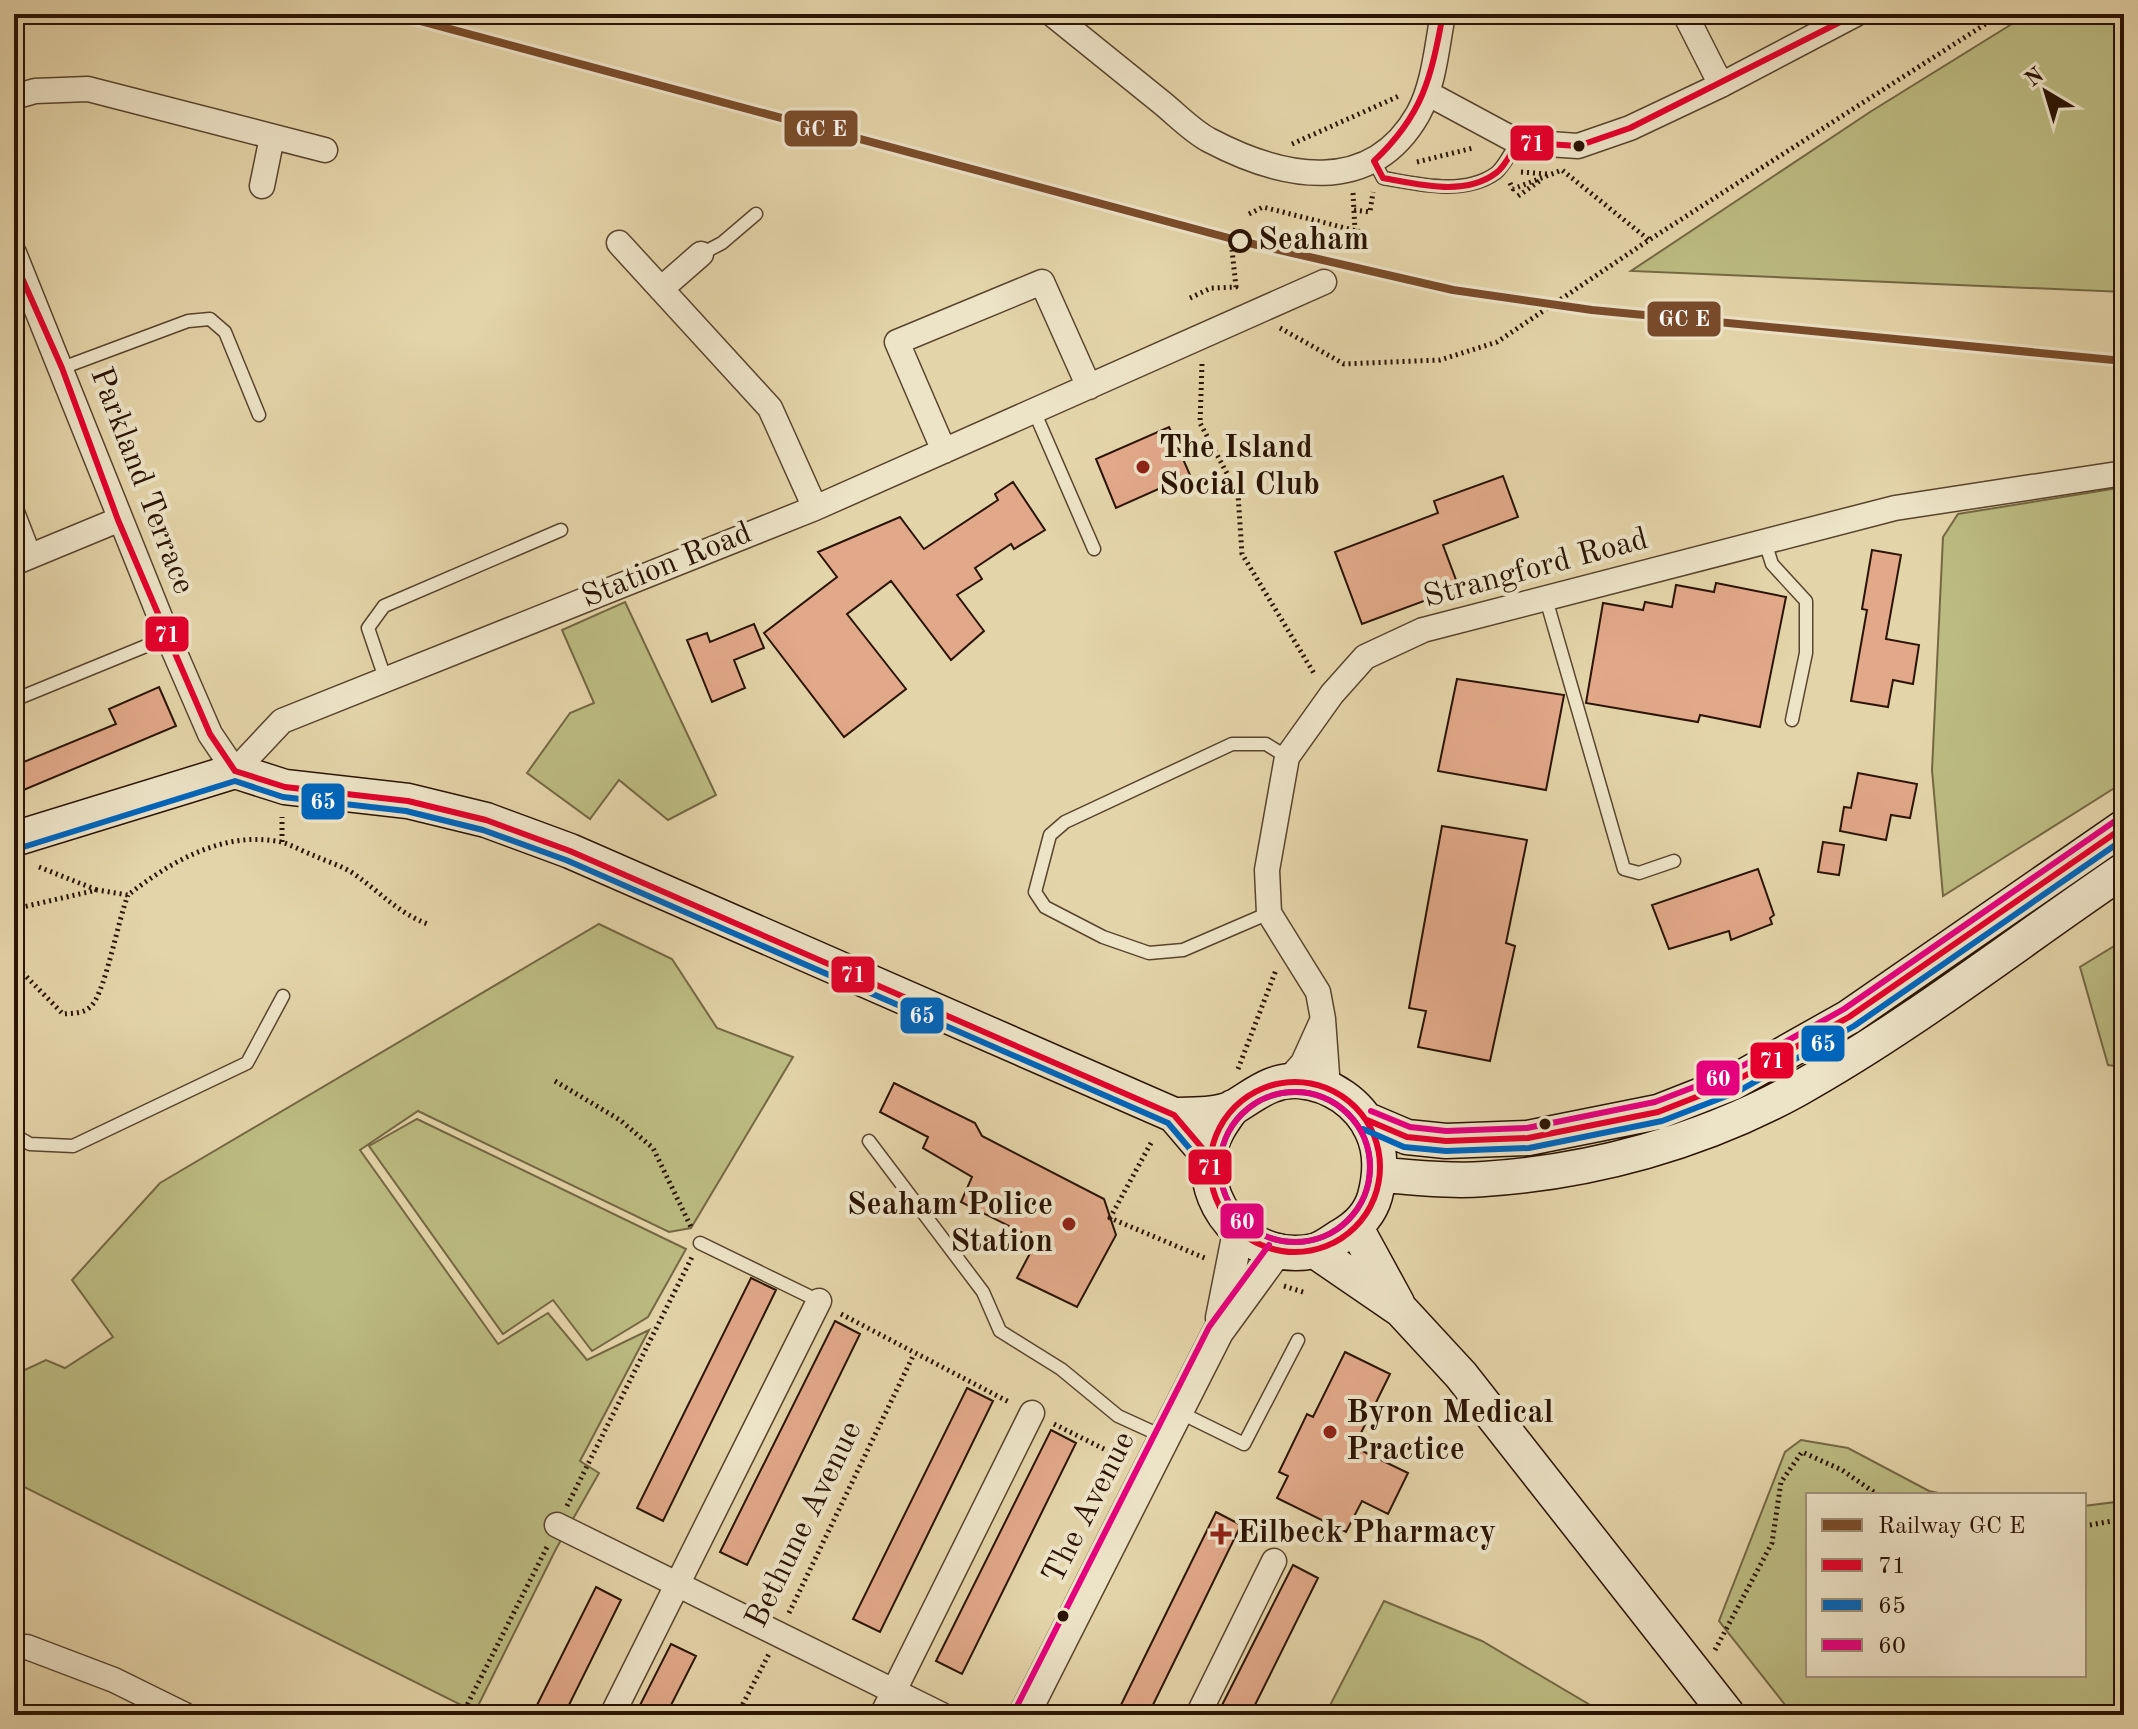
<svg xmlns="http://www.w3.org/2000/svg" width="2138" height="1729" font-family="'Old Standard TT',serif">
  <rect width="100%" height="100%" fill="#e4d4a9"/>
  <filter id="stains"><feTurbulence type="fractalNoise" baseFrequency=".0025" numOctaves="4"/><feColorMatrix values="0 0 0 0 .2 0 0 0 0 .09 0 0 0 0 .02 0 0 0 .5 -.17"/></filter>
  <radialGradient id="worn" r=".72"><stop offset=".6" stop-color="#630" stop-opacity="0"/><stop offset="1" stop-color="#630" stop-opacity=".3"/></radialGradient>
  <!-- green -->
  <path fill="#bcbb82" stroke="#746843" stroke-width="2" d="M2028,14H2124V292L1631,271L1870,112Z
    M2124,487V782L1943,896L1932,770L1943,537L1958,514Z
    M625,602L716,795L668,820L619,780L590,819L527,773L570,713L594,703L562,630Z
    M599,924L672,959L717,1028L793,1057L691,1228L669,1232L418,1111L360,1150L498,1344L548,1313L587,1360L649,1330L580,1461L599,1473L556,1549L475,1712L14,1482V1375L46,1360L65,1368L113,1337L72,1280L160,1183Z
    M2124,940V1067L2108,1065L2080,967Z
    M417,1119L686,1249L648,1317L592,1351L553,1300L503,1334L369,1146Z
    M1801,1440L1848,1448L1929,1491L1948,1495H1808V1675H2084V1506L2124,1501V1715H1793L1719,1621L1785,1452Z
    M1384,1601L1482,1641L1607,1715H1325Z"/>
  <!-- building -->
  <path fill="#e1a889" stroke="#2b1404" stroke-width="2" d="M1169,427L1190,475L1116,508L1096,459Z
    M1503,476L1518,517L1443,545L1459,588L1362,624L1335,552L1438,513L1434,501Z
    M1013,482L1045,530L1014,549L1011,544L975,568L982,579L957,595L984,631L951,660L891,581L847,614L906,689L844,737L764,633L837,577L818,552L900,517L924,549L998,500L995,494Z
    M1872,550L1901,555L1886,639L1919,645L1913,684L1893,680L1888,707L1851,701L1867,610L1862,609Z
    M1716,583L1786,597L1760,727L1700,715L1698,722L1586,703L1603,603L1643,610L1645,602L1672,607L1676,585L1714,592Z
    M754,624L764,648L734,660L745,688L712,702L687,640L707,633L710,642Z
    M1457,679L1564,695L1546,790L1438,771Z
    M159,687L176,726L14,794V766L116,724L109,709Z
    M1858,773L1917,784L1910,818L1891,815L1886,840L1840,831L1844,807L1851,808Z
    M1442,826L1527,840L1506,943L1515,946L1490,1061L1418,1047L1426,1011L1409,1008Z
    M1823,842L1844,845L1839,875L1818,872Z
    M1758,869L1774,915L1770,918L1772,924L1731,940L1729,931L1669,949L1652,905Z
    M894,1083L975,1123L982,1136L1104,1199L1116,1235L1077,1307L1017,1278L1037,1240L961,1202L972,1177L923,1148L928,1137L880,1112Z
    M751,1278L776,1290L663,1521L637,1508Z
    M835,1321L860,1334L747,1565L720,1552Z
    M1345,1352L1390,1374L1354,1447L1408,1473L1388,1514L1362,1501L1346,1532L1277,1498L1288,1476L1279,1472L1307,1414L1313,1417Z
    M967,1388L993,1401L880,1632L853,1619Z
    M1051,1430L1076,1443L962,1674L936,1661Z
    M1216,1512L1241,1525L1198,1613L1148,1715H1116Z
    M1293,1565L1318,1578L1250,1715H1217Z
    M596,1587L621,1600L564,1715H532Z
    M671,1644L696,1656L666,1715H635Z"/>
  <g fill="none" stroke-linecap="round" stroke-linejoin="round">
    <!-- service casing -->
    <g stroke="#59442d" stroke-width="15">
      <path id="service" d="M1374,161L1383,178C1418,184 1464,196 1496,173C1504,167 1511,151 1518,142
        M701,254L722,243L756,214
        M62,368L188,321L210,319L225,332L259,415
        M1034,411L1094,549
        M14,501L35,555
        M1765,542L1772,564L1806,601V653L1792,720
        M1546,599L1624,869L1639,873L1674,861
        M385,678L368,628L384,606L561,530
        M14,700L168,637
        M1269,913L1183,950L1149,953L1103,937L1045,907L1035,892L1050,835L1065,822L1232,744H1266L1287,757
        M14,1135L30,1144L73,1146L247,1063L283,996
        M869,1141L983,1292L1000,1331L1061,1369L1118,1416L1164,1437
        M700,1243L819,1301
        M1179,1412L1244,1444L1298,1340"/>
    </g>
    <!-- minor casing -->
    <g stroke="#59442d" stroke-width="27">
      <path id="minor" d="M1052,14C1088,43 1125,73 1161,102C1176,114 1192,131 1209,140C1281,178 1370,198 1418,114C1434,85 1437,46 1443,14
        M1685,14L1721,85
        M1427,93L1518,142L1578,146L1630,128L1721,85L1856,14
        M14,97L35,91L88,89L325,150
        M262,186L272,137
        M619,243L770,408L815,508
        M14,253L168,637L210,734L235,771L282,721L815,508L1324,282
        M661,289L701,254
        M944,451L897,342L1042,282L1089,387
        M14,563L118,520
        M1287,1081L1303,1063L1322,1021
        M1328,1088L1323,1019L1318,992L1269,913L1267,870L1287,757L1332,694L1365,657L1423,630L1895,508L2124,473
        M557,1525L942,1715
        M14,1648L27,1647L114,1680L185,1715
        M612,1715L819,1301
        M882,1715L1032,1413
        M1198,1715L1274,1561"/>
    </g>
    <!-- tertiary casing -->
    <g stroke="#59442d" stroke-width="33">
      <path id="tertiary" d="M1221,1318L1238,1232
        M1024,1715L1218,1332L1277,1251"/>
    </g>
    <!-- secondary casing -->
    <g stroke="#2b1404" stroke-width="37">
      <path id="secondary" d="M14,839L235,771L285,787L408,801L486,820L570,851L1174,1115L1209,1156
        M1174,1115C1192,1114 1217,1116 1234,1107C1256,1094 1272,1079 1300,1081C1331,1084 1359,1103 1372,1131C1382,1152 1381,1173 1375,1196C1370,1214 1357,1227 1341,1236C1333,1241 1323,1249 1314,1251C1257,1264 1203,1214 1209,1156C1211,1137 1222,1122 1233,1107
        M1367,1120L1407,1137L1446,1141L1528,1138L1658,1112L1732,1083L1849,1017L2124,827
        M1381,1175C1414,1177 1450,1182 1484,1179C1592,1172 1701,1142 1796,1090C1911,1026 2016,943 2124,870
        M1356,1228L1397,1303
        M1315,1251L1401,1310L1461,1375L1666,1636"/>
    </g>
    <!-- path -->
    <path stroke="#2b1404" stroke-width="5" stroke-dasharray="2 4" stroke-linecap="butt" d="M1292,144L1399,96
      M1417,162L1473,148
      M1521,172L1547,174
      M1510,183L1513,189L1562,170L1649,240
      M1353,193L1355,230
      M1518,196L1541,180
      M1354,210L1370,212L1373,192
      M1249,214L1263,207L1365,233
      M1190,298L1211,288L1236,287L1232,250
      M1280,328L1344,364L1440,360L1497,342L1649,240L2001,14
      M1202,364L1200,423L1238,494L1242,554L1315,675
      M282,842V817
      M39,867L97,890
      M14,909L97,890L128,895C170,862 224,830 281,842C292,845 304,852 315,856C328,862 343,866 354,874C383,894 396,912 430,925
      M14,964L63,1014C73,1013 85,1014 92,1005C106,989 118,920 128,895
      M1238,1069L1276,970
      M555,1081L620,1120L653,1148L691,1227
      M1151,1143L1110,1218L1207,1259
      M1284,1286L1306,1293
      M841,1314L1009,1402
      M1054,1424L1124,1459
      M567,1506L692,1257
      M2084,1526L2124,1519
      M789,1613L914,1354
      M1715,1650L1772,1543L1781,1482L1802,1452L1842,1470L1878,1495
      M462,1715L547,1547
      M737,1715L769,1654"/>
    <!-- service -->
    <use href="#service" stroke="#ede3c7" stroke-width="12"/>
    <!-- minor -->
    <use href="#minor" stroke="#ede3c7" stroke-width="24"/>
    <!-- tertiary -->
    <use href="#tertiary" stroke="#ede3c7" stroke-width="30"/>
    <!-- secondary -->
    <use href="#secondary" stroke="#ede3c7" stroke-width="34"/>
    <!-- secondary-bridge casing -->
    <g stroke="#2b1404" stroke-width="37" stroke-linecap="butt">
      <path id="secondary-bridge" d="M1666,1636L1728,1715"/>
    </g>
    <!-- secondary-bridge -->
    <use href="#secondary-bridge" stroke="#ede3c7" stroke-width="34"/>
    <!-- bus-1 casing -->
    <g stroke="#ede3c7" stroke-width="12">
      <path id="bus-1" d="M1443,14C1431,78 1423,115 1374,161L1383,178C1418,184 1464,197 1496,173C1506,166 1511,152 1518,142L1578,146L1630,128L1856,14
        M14,260L62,368L118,520L168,637L210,734L235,771L285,787L408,801L486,820L570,851L1174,1115L1209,1156
        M1210 1167a85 85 0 1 1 170 0a85 85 0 1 1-170 0Z
        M1367,1120L1407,1137L1446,1141L1528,1138L1658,1112L1732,1083L1849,1017L2124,827"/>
    </g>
    <!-- bus-2 casing -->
    <g stroke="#ede3c7" stroke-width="12">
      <path id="bus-2" d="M17,849L235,781L283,797L406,811L483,830L566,860L1168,1123L1201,1162
        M1220 1167a75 75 0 1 1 150 0a75 75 0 1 1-150 0Z
        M1363,1129L1404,1147L1446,1151L1529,1148L1662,1121L1737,1092L1854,1026L2124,839"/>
    </g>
    <!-- bus-3 casing -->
    <g stroke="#ede3c7" stroke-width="12">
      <path id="bus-3" d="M1220 1167a75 75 0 1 1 150 0a75 75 0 1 1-150 0Z
        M1371,1111L1410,1127L1446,1131L1527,1128L1655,1102L1728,1074L1844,1009L2118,819
        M1015,1710L1209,1327L1269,1245"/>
    </g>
    <!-- bus-1 -->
    <use href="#bus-1" stroke="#e4002b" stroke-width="6"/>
    <!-- bus-2 -->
    <use href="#bus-2" stroke="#0065bd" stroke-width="6"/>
    <!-- bus-3 -->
    <use href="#bus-3" stroke="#e5007d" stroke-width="6"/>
    <!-- rail-1 casing -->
    <g stroke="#ede3c7" stroke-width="14">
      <path id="rail-1" d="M394,14L1240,241L1453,290L1592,310L2124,361"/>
    </g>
    <!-- rail-1 -->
    <use href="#rail-1" stroke="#7a4b2a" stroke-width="8"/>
  </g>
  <!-- markers -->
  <g fill="#2b1404" stroke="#ede3c7" stroke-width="3">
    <circle cx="1579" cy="146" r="7"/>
    <circle cx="1545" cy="1124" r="7"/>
    <circle cx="1063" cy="1616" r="7"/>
  </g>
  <circle fill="#ede3c7" stroke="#2b1404" stroke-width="4" cx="1240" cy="241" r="10"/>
  <g fill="#8f2418" stroke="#ede3c7" stroke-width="3">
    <circle cx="1143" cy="467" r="8"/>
    <circle cx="1069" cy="1224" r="8"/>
    <circle cx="1330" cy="1432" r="8"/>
    <path d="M1217 1522h8v8h8v8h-8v8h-8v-8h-8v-8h8z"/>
  </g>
  <g text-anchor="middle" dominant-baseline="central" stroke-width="8" stroke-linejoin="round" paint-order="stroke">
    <!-- stop labels -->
    <g font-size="32" font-weight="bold" fill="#2b1404" stroke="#ede3c7" text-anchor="start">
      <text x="1258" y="241">Seaham</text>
    </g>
    <!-- poi labels -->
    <g font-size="32" font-weight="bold" fill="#2b1404" stroke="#ede3c7" text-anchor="start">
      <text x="1159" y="449">The Island<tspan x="1159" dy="37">Social Club</tspan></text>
      <text x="1053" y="1206" text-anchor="end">Seaham Police<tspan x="1053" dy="37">Station</tspan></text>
      <text x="1346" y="1414">Byron Medical<tspan x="1346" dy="37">Practice</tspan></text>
      <text x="1237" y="1534">Eilbeck Pharmacy</text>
    </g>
    <!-- street labels -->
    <g font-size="32" fill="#2b1404" stroke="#ede3c7">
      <text transform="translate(141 481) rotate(69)">Parkland Terrace</text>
      <text transform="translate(667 566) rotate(-22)">Station Road</text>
      <text transform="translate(1536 569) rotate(-15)">Strangford Road</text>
      <text transform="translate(1090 1508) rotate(-63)">The Avenue</text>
      <text transform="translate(805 1525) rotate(-64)">Bethune Avenue</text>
    </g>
  </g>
  <g stroke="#ede3c7" stroke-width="3">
    <rect x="783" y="109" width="76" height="39" rx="8" fill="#7a4b2a"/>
    <rect x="1509" y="124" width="46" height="38" rx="8" fill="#e4002b"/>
    <rect x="1646" y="300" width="76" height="38" rx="8" fill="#7a4b2a"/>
    <rect x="144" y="615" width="46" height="38" rx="8" fill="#e4002b"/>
    <rect x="300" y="782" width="46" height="39" rx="8" fill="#0065bd"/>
    <rect x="830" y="955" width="46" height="39" rx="8" fill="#e4002b"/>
    <rect x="899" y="996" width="46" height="39" rx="8" fill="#0065bd"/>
    <rect x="1800" y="1024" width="46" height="39" rx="8" fill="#0065bd"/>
    <rect x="1749" y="1041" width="46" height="39" rx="8" fill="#e4002b"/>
    <rect x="1695" y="1059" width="46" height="38" rx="8" fill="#e5007d"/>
    <rect x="1187" y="1148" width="46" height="38" rx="8" fill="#e4002b"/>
    <rect x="1219" y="1202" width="46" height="38" rx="8" fill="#e5007d"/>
  </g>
  <g font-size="22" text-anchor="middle" font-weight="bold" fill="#fff">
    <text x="821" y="136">GC E</text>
    <text x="1532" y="151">71</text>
    <text x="1684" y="326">GC E</text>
    <text x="167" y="642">71</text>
    <text x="323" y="809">65</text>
    <text x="853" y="982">71</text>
    <text x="922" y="1023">65</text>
    <text x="1823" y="1051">65</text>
    <text x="1772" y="1068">71</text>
    <text x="1718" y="1086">60</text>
    <text x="1210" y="1175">71</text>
    <text x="1242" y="1229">60</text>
  </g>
  <!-- margin -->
  <rect width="2138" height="1729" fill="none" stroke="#e4d4a9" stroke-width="48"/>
  <rect x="16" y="16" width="2106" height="1697" fill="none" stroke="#2b1404" stroke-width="4"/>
  <rect x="24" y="24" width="2090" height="1681" fill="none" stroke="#2b1404" stroke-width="2"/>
  <!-- legend -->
  <rect x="1806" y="1493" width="280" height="184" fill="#ede3c7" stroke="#9f9079" stroke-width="2"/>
  <rect x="1822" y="1519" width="40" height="12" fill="#7a4b2a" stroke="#9f9079" stroke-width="2"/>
  <text x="1878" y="1533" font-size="24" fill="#2b1404">Railway GC E</text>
  <rect x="1822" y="1559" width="40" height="12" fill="#e4002b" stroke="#9f9079" stroke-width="2"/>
  <text x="1878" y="1573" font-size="24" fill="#2b1404">71</text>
  <rect x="1822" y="1599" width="40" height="12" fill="#0065bd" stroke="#9f9079" stroke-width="2"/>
  <text x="1878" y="1613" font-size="24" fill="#2b1404">65</text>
  <rect x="1822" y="1639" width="40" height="12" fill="#e5007d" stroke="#9f9079" stroke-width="2"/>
  <text x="1878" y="1653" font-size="24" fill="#2b1404">60</text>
  <!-- north arrow -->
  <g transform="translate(2046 92) rotate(322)" stroke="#ede3c7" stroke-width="6" paint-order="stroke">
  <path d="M0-6L14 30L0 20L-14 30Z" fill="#2b1404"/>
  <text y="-12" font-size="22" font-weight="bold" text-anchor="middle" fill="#2b1404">N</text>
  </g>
  <rect width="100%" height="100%" filter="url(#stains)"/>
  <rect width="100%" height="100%" fill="url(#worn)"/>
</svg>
